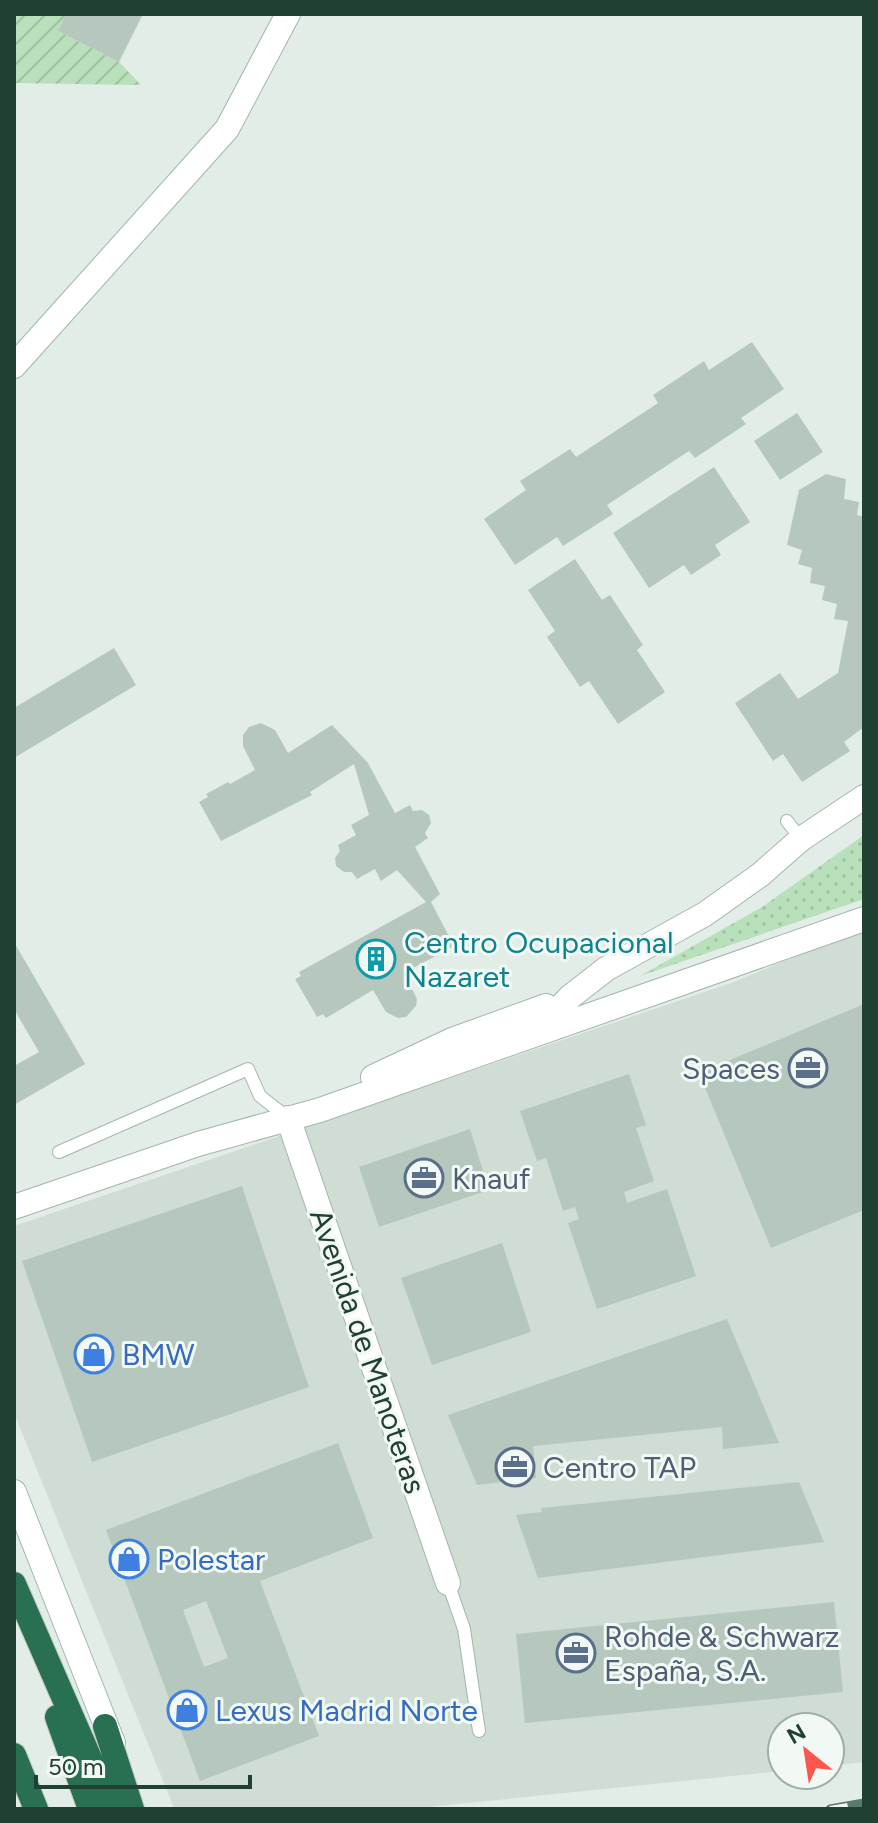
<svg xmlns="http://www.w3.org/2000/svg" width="878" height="1823" font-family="Figtree,sans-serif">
  <defs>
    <pattern id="park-dots" width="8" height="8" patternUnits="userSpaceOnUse" patternTransform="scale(2)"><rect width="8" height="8" fill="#b8e0bb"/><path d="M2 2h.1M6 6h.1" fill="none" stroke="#9ec1a1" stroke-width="1.8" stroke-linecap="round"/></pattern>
    <pattern id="garden-furrows" width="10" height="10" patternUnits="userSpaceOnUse" patternTransform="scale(2)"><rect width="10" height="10" fill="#b8e0bb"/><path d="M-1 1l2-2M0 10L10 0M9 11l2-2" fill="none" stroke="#9ec1a1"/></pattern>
  </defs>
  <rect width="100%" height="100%" fill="#e1ede6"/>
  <!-- built -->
  <path fill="#cfddd4" d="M864,928V1762L830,1766V1727H782V1771L408,1809L174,1808L14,1413V1226L734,982Z"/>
  <!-- park -->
  <path fill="url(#park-dots)" d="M864,835V899L640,976L762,907Z"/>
  <!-- garden -->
  <path fill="url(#garden-furrows)" d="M14,14H66L58,31L119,62L141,85L14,83Z"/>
  <!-- building -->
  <path fill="#b6c8be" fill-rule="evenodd" d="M66,14H143L119,62L58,31Z
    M752,342L784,389L741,418L746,424L695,458L689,451L607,505L613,514L563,546L557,537L515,565L484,519L526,490L520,481L570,449L576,457L658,403L653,395L704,361L709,370Z
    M797,413L823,452L780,480L754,441Z
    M714,467L750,522L715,545L721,555L691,575L684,565L649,588L613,533Z
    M826,474L846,479L844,499L859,502L857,515L864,517V727L844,742L850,751L802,782L783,754L773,761L735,703L780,673L798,699L838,673L848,621L834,619L837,604L822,600L825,586L810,583L812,568L798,564L802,550L787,545L799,490Z
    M575,559L602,600L610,595L643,645L637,650L665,692L618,724L589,681L580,687L547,637L555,631L528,590Z
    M114,648L136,685L14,758V708Z
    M261,723L275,730L288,753L332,725L368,763L395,813L410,805L413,811L422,810L429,815L431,823L425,833L428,838L415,847L440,894L431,902L454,946L404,973L417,999L416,1006L406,1017L398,1018L386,1012L373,990L326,1018L323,1014L317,1017L295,979L301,976L299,972L426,902L397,870L381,881L375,869L357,879L352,872H344L336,866L335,858L340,851L338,845L356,835L351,825L369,815L354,764L310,792L312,795L221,841L199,802L208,797L206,794L228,782L230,784L255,770L243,746V735L249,727Z
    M14,942L85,1064L14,1105V1066L39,1052L14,1009Z
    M864,1004V1210L771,1248L699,1073Z
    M629,1074L646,1125L636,1128L654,1181L624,1192L627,1203L667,1189L696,1276L597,1309L568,1223L579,1219L575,1207L563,1211L546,1158L537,1161L520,1111Z
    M470,1129L489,1190L379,1227L359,1167Z
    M242,1186L309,1387L92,1462L22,1261Z
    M502,1243L531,1332L432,1365L401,1278Z
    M727,1319L779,1443L723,1449L722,1427L533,1446L536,1478L477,1485L448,1415Z
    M338,1443L373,1538L260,1581L319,1736L200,1781L106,1530ZM206,1601L228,1658L204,1667L183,1610Z
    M799,1482L824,1542L538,1578L516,1515L542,1512L541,1508Z
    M834,1602L843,1692L525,1723L516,1634Z"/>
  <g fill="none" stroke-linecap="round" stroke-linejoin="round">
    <!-- lane casing -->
    <g stroke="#a3b6ac" stroke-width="14">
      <path id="lane" d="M787,821L801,839
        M59,1152L248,1069L260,1096L288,1118
        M448,1583L464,1629L479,1731"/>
    </g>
    <!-- street casing -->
    <g stroke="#a3b6ac" stroke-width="26">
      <path id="street" d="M14,366L227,129L288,14
        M531,1027L550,1018L570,997L606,969L705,914L760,875L801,839L864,797
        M373,1077L452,1040L546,1006
        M288,1118L448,1583
        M14,1207L198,1144L320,1110L864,919"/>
    </g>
    <!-- secondary casing -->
    <g stroke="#9fbaab" stroke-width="26">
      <path id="secondary" d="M14,1492L113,1743"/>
    </g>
    <!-- highway casing -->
    <g stroke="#c1cac5" stroke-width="26">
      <path id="highway" d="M14,1584L112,1809
        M57,1717L90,1809
        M105,1726L132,1809
        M14,1755L36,1809"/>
    </g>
    <!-- lane -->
    <use href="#lane" stroke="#fff" stroke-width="12"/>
    <!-- street -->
    <use href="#street" stroke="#fff" stroke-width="24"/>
    <!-- secondary -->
    <use href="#secondary" stroke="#fff" stroke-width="24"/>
    <!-- highway -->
    <use href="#highway" stroke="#296f52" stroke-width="24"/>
    <!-- rail casing -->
    <g stroke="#5a7b6c" stroke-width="9">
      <path id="rail" d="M830,1809L864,1803"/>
    </g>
    <!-- rail -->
    <use href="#rail" stroke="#f2f9f4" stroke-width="6" stroke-dasharray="18" stroke-linecap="butt"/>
  </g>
  <!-- icons -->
  <defs>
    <g id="building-ring" transform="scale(2)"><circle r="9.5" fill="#f2f9f4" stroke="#0f9aa8" stroke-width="1.5"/><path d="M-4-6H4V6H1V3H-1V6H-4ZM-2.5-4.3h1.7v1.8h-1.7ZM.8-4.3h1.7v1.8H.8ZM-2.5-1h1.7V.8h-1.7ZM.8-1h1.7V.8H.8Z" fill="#0f9aa8"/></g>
    <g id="office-ring" transform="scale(2)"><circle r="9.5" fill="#f2f9f4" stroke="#5c6f8a" stroke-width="1.5"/><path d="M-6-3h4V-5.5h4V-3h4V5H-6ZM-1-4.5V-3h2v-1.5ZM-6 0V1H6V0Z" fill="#5c6f8a"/></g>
    <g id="shop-ring" transform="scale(2)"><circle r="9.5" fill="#f2f9f4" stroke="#3f7fe0" stroke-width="1.5"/><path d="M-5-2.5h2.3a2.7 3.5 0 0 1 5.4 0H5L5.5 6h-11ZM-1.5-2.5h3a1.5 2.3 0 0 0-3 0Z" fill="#3f7fe0"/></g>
  </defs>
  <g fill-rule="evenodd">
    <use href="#building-ring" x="376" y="959"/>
    <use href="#office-ring" x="808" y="1068"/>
    <use href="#office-ring" x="424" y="1178"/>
    <use href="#shop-ring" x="94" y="1354"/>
    <use href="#office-ring" x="515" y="1467"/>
    <use href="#shop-ring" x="129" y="1559"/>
    <use href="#office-ring" x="576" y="1653"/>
    <use href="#shop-ring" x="187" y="1710"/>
  </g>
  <g text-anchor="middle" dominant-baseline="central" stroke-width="6" stroke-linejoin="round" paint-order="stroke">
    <!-- culture labels -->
    <g font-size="30" fill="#0d838f" stroke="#f2f9f4" text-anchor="start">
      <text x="404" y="942">Centro Ocupacional<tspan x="404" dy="34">Nazaret</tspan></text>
    </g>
    <!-- service labels -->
    <g font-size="30" fill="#4e5e75" stroke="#f2f9f4" text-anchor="start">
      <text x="780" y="1068" text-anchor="end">Spaces</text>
      <text x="452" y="1178">Knauf</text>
      <text x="543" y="1467">Centro TAP</text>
      <text x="604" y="1636">Rohde &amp; Schwarz<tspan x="604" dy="34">España, S.A.</tspan></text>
    </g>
    <!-- street labels -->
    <g font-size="30" fill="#204031" stroke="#f2f9f4">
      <text transform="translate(368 1351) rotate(71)">Avenida de Manoteras</text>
    </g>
    <!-- shop labels -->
    <g font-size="30" fill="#366cbe" stroke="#f2f9f4" text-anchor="start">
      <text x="122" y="1354">BMW</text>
      <text x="157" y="1559">Polestar</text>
      <text x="215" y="1710">Lexus Madrid Norte</text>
    </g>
  </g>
  <!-- border -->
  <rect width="878" height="1823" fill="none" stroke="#204031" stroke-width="32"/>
  <!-- north arrow -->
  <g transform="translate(806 1751) rotate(330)"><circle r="38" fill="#f2f9f4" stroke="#9eafa6" stroke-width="2"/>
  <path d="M0-6L14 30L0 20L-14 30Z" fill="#fe554e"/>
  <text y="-12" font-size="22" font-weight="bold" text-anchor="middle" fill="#204031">N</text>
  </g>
  <!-- scale -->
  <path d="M36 1775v12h214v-12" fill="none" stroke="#204031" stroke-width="4"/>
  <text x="48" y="1775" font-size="24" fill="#204031" stroke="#f2f9f4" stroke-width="6" paint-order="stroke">50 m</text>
</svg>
